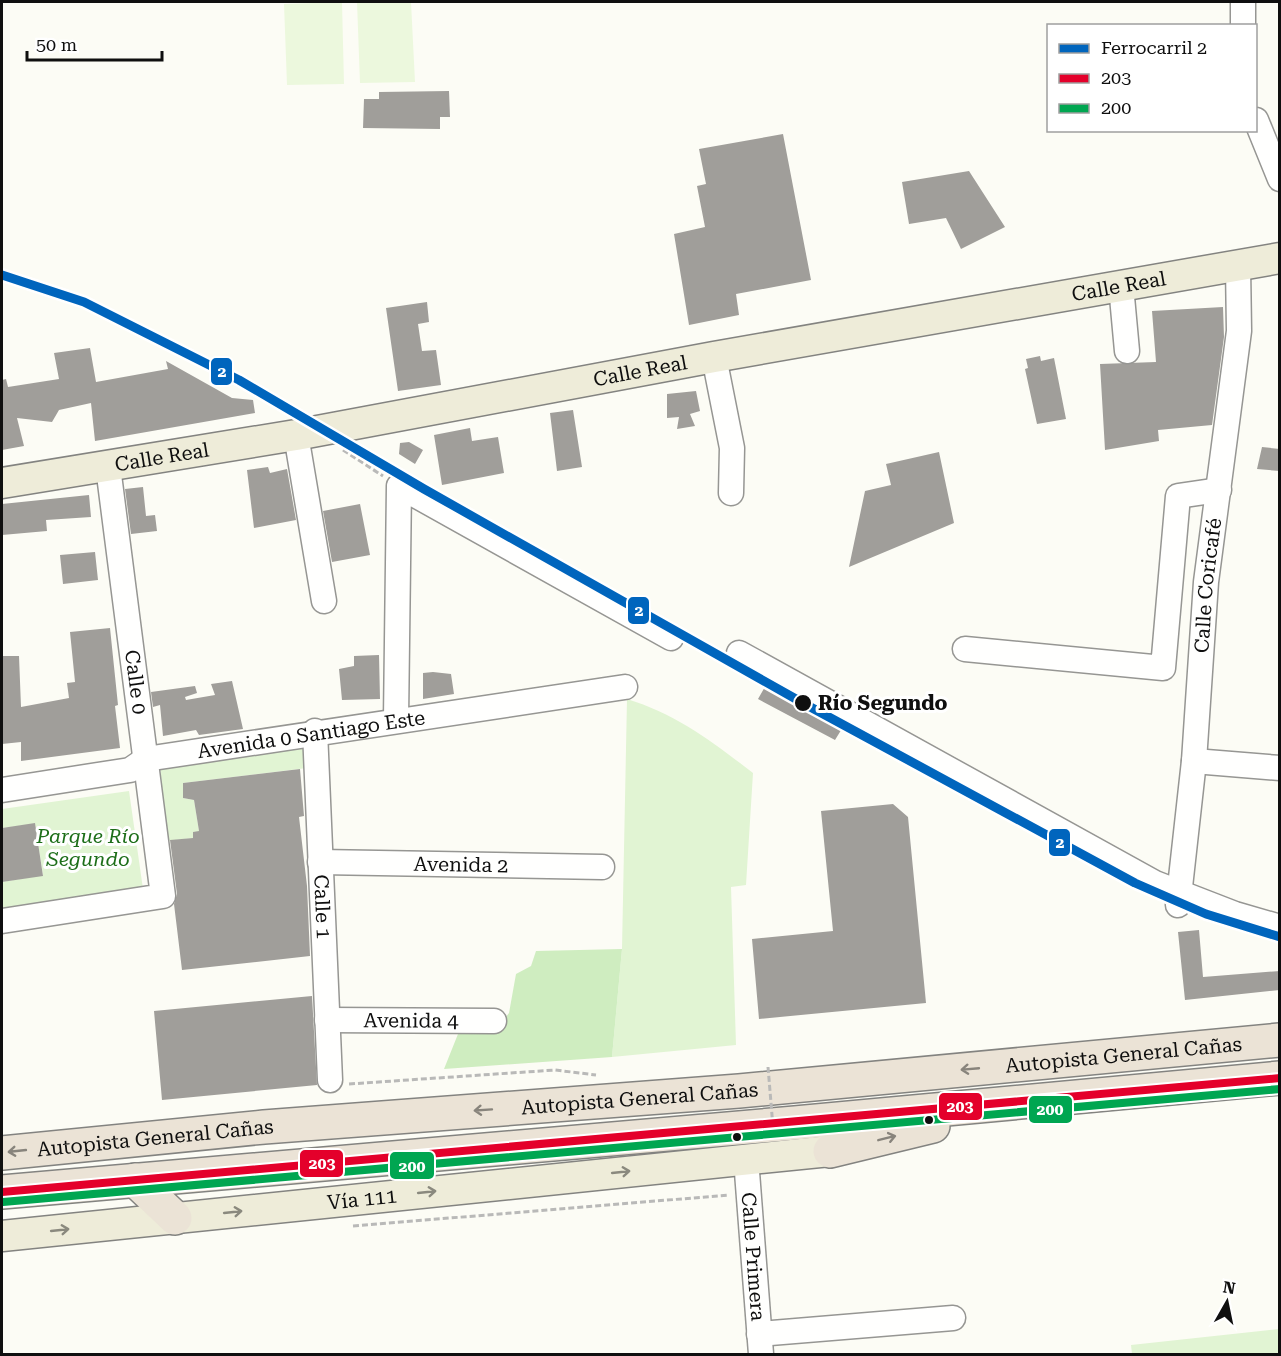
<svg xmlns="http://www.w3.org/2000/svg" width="1281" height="1356" font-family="'Roboto Serif',serif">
  <rect width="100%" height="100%" fill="#fcfcf5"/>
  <!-- green -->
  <path fill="#e1f4d3" d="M627,699C676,714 713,742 753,773L746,885L731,887L736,1045L612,1057L622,949Z
    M304,746L307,768L183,783V798L194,800L199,831L193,838L167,841L160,766Z
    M129,791L143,889L2,910V882L43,875L35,824L2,828V809Z
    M1279,1329V1354H1132L1131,1345Z"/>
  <!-- forest -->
  <path fill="#cfedc0" d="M622,949L612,1057L444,1069L460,1029L496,1030L509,1013L516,974L531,966L536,951Z"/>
  <!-- pitch -->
  <path fill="#ecf8dd" d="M342,2L344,84L287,85L284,4Z
    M357,2H411L415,82L360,83Z"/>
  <!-- building -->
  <path fill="#a09e9a" d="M449,91L450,117H440V129L363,128L364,99H379V92Z
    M783,134L811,280L736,294L739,315L689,325L674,234L705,227L697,186L706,184L699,149Z
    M969,171L1005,227L961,249L946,218L909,224L902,182Z
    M427,302L429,322L418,324L422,351L436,350L441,385L398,391L386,308Z
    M1223,307L1224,337L1212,425L1158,430L1159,441L1105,450L1100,364L1156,362L1152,311Z
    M90,348L96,382L168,369L166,361L232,398L253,400L255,413L95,441L91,403L59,410L52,422L17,418L24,446L2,450V380L6,379L8,387L59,379L54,353Z
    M1040,356L1041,361L1054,358L1066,419L1037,424L1025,369L1028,368L1026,359Z
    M696,391L700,411L690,414L695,426L677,429L679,417L667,418V394Z
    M573,410L582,467L557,471L550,413Z
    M470,428L472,441L498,437L504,473L442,485L434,435Z
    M409,442L423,450L415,464L399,454L400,443Z
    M1262,447L1280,449V471L1257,469Z
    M939,452L954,523L849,567L865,491L891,485L886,464Z
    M268,467L270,473L287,469L296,520L254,528L247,470Z
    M143,487L146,516L155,515L157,531L131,534L125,489Z
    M89,495L91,517L46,520L47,531L2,535V504Z
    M360,504L370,555L332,562L323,511Z
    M95,552L98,580L63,584L60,555Z
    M110,628L118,705L115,706L120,748L21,761V742L2,744V656H19L21,707L69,698L67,683L75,682L70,632Z
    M379,655L380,699L342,700L339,669L354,666V656Z
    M433,672L451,674L454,694L423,699V673Z
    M232,681L243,729L199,735L196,730L163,736L160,705L153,707L151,692L195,686L197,693L185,697L186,700L215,695L211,684Z
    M766,685L843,727L835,740L758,699Z
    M300,769L304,816L299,817L307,886L310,956L182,970L174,904L177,894L170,840L193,838V832L199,831L194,800L183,798V783Z
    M893,804L908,817L926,1003L759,1019L752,939L833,931L821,811Z
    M35,823L43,876L2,882V828Z
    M1199,930L1203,977L1280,971V990L1185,1000L1178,932Z
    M312,996L317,1085L162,1100L154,1011Z"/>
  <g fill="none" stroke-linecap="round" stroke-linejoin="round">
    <!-- minor casing -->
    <g stroke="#969693" stroke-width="27">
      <g id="minor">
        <path d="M1243,2V26"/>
        <path d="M1256,120L1280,179"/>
        <path d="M1121,286L1127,351"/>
        <path d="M714,357L732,448L731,493"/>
        <path d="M296,435L324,601"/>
        <path d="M965,649L1163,668L1178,496L1219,490"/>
        <path d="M739,653L1155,883L1235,914L1280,927"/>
        <path d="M396,719L399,486L671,638"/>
        <path id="s1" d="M315,731L330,1080"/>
        <path d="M1194,761L1280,768"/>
        <path id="s2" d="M2,790L130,770L146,759L625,687"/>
        <path id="s3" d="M320,862L602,867"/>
        <path id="s4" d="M1178,905L1194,761L1206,582L1239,331L1238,266"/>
        <path d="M2,921L163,896L108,467"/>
        <path id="s5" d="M327,1020L494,1021"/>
        <path id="s6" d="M746,1159L761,1354"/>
        <path d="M759,1334L953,1318"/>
      </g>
    </g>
    <!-- major casing -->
    <g stroke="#838380" stroke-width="33">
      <g id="major">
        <path id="s7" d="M2,483L296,435L714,357L1280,258"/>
        <path id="s8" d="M2,1236L830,1151"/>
      </g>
    </g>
    <!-- highway casing -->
    <g stroke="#838380" stroke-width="36">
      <g id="highway">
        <path d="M830,1151L933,1126"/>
        <path id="s9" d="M2,1153L264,1127L739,1091L1280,1040"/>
        <path d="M135,1180L175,1218"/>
        <path d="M2,1192L795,1123L1280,1078"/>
      </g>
    </g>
    <!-- path -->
    <path stroke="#b9b9b8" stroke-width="3" stroke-dasharray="6 3" stroke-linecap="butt" d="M343,450L383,476
      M349,1084L555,1070L596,1075
      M353,1226L729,1195"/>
    <!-- minor -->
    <use href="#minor" stroke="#fffffe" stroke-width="24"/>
    <!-- major -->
    <use href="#major" stroke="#eeecd9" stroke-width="30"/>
    <!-- highway -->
    <use href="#highway" stroke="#ebe3d6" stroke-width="33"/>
    <!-- path-bridge -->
    <path stroke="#b9b9b8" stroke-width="3" stroke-dasharray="6 3" stroke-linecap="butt" d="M768,1067L774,1139"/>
    <!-- bus-1 casing -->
    <g stroke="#fff" stroke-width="12">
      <path id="bus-1" d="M2,1192L1280,1078"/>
    </g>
    <!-- bus-2 casing -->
    <g stroke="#fff" stroke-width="12">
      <path id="bus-2" d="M3,1202L1280,1089"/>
    </g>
    <!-- bus-1 -->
    <use href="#bus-1" stroke="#e4002b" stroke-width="8"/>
    <!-- bus-2 -->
    <use href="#bus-2" stroke="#00a651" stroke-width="8"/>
    <!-- rail-1 casing -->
    <g stroke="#fff" stroke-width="14">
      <path id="rail-1" d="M2,275L84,302L239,380L424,489L803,703L1135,883L1206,914L1280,937"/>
    </g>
    <!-- rail-1 -->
    <use href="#rail-1" stroke="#0065bd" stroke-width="9"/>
  </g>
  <!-- one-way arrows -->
  <defs><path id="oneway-shaft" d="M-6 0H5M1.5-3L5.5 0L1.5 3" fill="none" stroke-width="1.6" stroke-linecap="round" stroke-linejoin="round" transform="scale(1.5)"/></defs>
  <g stroke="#88847c">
    <use href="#oneway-shaft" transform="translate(970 1069) rotate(175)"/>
    <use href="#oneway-shaft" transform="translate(483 1110) rotate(176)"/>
    <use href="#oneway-shaft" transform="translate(887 1138) rotate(-14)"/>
    <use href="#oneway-shaft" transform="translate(17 1151) rotate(174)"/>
  </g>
  <g stroke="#8a897e">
    <use href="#oneway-shaft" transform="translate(621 1172) rotate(-6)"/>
    <use href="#oneway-shaft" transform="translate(427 1192) rotate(-6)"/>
    <use href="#oneway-shaft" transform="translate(233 1212) rotate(-6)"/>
    <use href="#oneway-shaft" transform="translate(60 1230) rotate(-6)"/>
  </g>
  <!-- markers -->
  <g fill="#0f0f0f" stroke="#fff" stroke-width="2">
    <circle cx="803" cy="703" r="9"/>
    <circle cx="929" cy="1120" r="5"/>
    <circle cx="737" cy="1137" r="5"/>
  </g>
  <g text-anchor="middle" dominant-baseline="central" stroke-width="6" stroke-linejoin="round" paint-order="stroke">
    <!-- street labels -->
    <g font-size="20" fill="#0f0f0f" stroke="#fff">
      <text stroke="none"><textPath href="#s7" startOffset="1134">Calle Real</textPath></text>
      <text stroke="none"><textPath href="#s7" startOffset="648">Calle Real</textPath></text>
      <text stroke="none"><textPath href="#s7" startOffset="162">Calle Real</textPath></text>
      <text stroke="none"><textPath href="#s4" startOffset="321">Calle Coricafé</textPath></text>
      <text transform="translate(136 682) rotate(83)">Calle 0</text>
      <text stroke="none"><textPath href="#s2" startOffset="316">Avenida 0 Santiago Este</textPath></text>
      <text stroke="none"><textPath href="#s3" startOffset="141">Avenida 2</textPath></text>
      <text stroke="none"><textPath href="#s1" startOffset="176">Calle 1</textPath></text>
      <text stroke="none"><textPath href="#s5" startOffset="84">Avenida 4</textPath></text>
      <text stroke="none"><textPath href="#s9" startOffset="1126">Autopista General Cañas</textPath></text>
      <text stroke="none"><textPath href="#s9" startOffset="640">Autopista General Cañas</textPath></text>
      <text stroke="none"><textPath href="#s9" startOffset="154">Autopista General Cañas</textPath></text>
      <text stroke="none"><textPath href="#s8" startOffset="362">Vía 111</textPath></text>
      <text stroke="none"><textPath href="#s6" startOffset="98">Calle Primera</textPath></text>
    </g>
    <!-- stop labels -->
    <g font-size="20" font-weight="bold" fill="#0f0f0f" stroke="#fff" text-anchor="start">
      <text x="818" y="703">Río Segundo</text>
    </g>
    <!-- park labels -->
    <g font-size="20" font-style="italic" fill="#1d6e19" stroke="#fff">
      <text x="88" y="836">Parque Río<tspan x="88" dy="23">Segundo</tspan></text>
    </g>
  </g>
  <g stroke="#fff" stroke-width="2">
    <rect x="210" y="357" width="23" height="29" rx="6" fill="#0065bd"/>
    <rect x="627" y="596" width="23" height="29" rx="6" fill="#0065bd"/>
    <rect x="1048" y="828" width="23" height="29" rx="6" fill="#0065bd"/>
    <rect x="938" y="1092" width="45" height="29" rx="6" fill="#e4002b"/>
    <rect x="1028" y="1095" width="45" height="29" rx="6" fill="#00a651"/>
    <rect x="299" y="1149" width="45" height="29" rx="6" fill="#e4002b"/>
    <rect x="389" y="1151" width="46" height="29" rx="6" fill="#00a651"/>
  </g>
  <g font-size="16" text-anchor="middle" font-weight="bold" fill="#fff">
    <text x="222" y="377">2</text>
    <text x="639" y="616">2</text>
    <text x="1060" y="848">2</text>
    <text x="960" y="1112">203</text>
    <text x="1050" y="1115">200</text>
    <text x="322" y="1169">203</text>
    <text x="412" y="1172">200</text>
  </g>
  <!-- border -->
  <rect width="1281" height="1356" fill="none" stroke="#0f0f0f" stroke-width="6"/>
  <!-- legend -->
  <rect x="1047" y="24" width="210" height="108" fill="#ffffff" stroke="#9f9f9f" stroke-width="1.5"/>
  <rect x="1059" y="44" width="30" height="9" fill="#0065bd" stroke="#9f9f9f" stroke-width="1.5"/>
  <text x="1101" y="54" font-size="18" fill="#0f0f0f">Ferrocarril 2</text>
  <rect x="1059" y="74" width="30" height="9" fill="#e4002b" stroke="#9f9f9f" stroke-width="1.5"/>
  <text x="1101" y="84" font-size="18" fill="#0f0f0f">203</text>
  <rect x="1059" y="104" width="30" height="9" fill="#00a651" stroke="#9f9f9f" stroke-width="1.5"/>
  <text x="1101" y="114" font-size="18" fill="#0f0f0f">200</text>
  <!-- north arrow -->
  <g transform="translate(1227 1302) rotate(9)" stroke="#ffffff" stroke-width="4.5" paint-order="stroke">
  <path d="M0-4.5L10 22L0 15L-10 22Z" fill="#0f0f0f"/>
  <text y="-9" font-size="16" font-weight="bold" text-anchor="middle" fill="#0f0f0f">N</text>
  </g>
  <!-- scale -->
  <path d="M27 51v9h135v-9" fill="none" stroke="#0f0f0f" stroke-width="3"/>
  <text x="36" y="51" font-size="18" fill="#0f0f0f" stroke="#ffffff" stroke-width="4.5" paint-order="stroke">50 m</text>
</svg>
